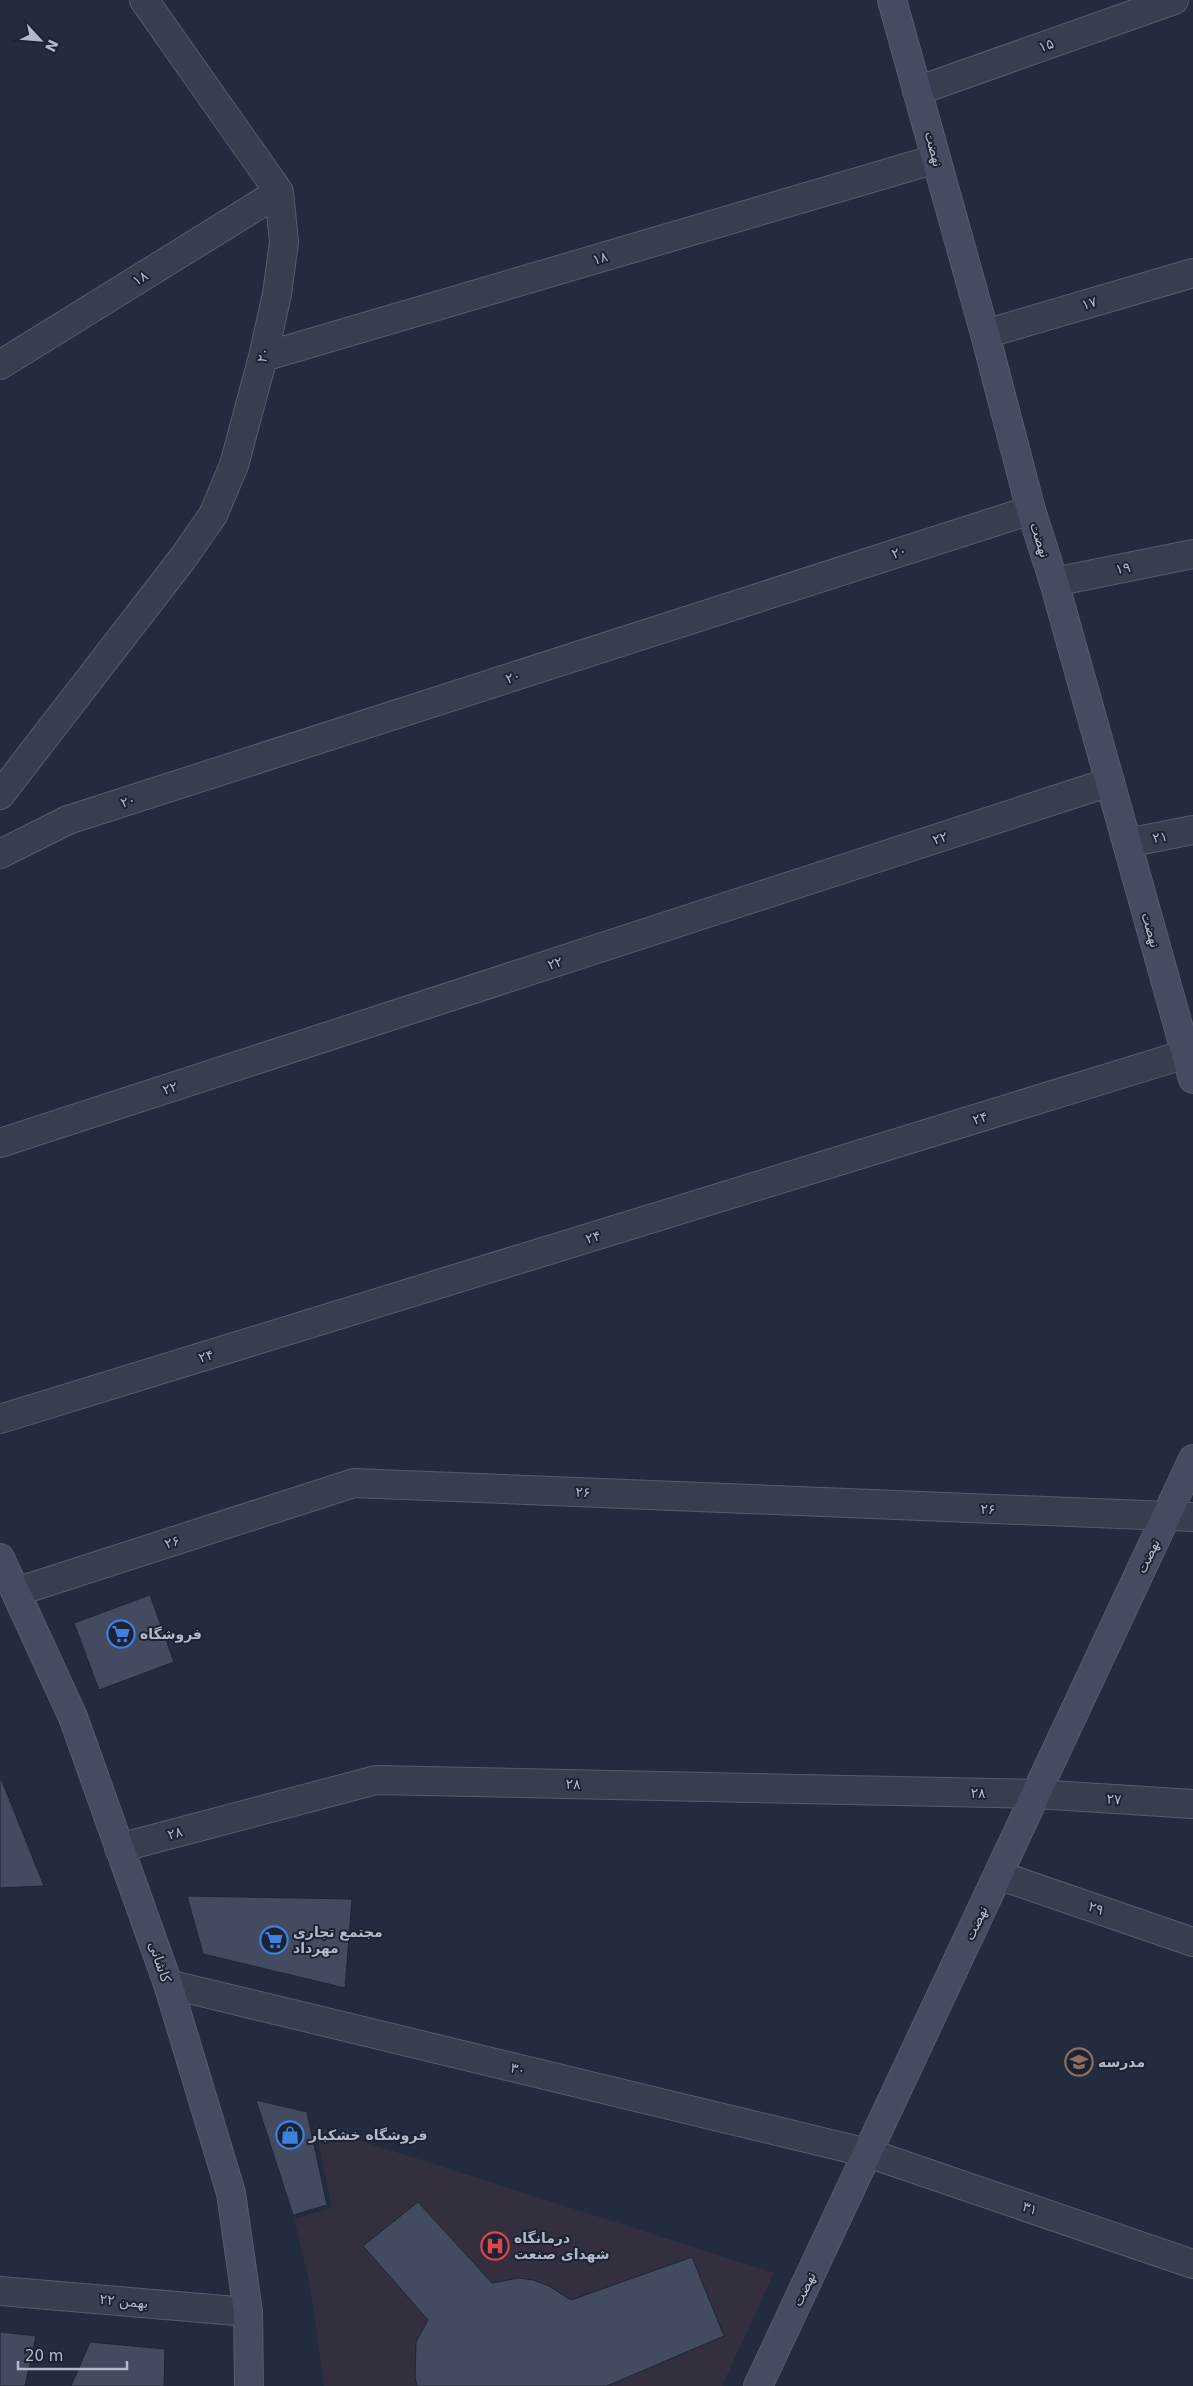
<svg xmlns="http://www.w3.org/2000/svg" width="1193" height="2386" font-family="'DejaVu Sans','Noto Sans Arabic',sans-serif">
  <rect width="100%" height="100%" fill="#232c3e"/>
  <!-- medical -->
  <path fill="#332f3e" d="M315,2126L774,2273L722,2386H324L310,2285L294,2219L332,2208Z"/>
  <!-- building -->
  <path fill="#424b60" stroke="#1e2534" d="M150,1595L174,1662L99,1690L74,1623Z
    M0,1776L44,1886L0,1888Z
    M187,1896L352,1899L345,1988L203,1954Z
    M256,2100L307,2112L327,2205L293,2215Z
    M418,2202L492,2283L518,2278L533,2280L549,2286L571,2300L692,2257L724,2336L607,2386H417L415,2377L416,2342L428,2320L363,2246Z
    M0,2332L36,2336L25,2386H0Z
    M90,2342L165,2349L164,2386H71Z"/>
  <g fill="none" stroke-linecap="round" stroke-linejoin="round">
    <!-- minor casing -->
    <g stroke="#555c6c" stroke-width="30">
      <path id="minor" d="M917,91L1174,0
        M985,334L1193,273
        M263,357L936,159
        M0,365L279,192
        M1054,582L1193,554
        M0,795L183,558L213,515L234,465L263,357L277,294L284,242L279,192L144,0
        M1127,843L1193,830
        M0,854L68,820L1031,510
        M0,1143L1110,782
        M0,1419L1186,1054
        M16,1592L354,1483L1193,1517
        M119,1848L376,1780L1036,1794L1193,1804
        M998,1875L1193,1942
        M168,1984L868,2153L1193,2264"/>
    </g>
    <!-- tertiary casing -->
    <g stroke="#555c6c" stroke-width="30">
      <path id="tertiary" d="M0,2291L248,2312"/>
    </g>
    <!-- secondary casing -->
    <g stroke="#555c6c" stroke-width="30">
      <path id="secondary" d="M892,0L985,334L1031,510L1054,582L1193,1079
        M0,1558L73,1717L168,1984L231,2193L248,2312L249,2386
        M758,2386L1193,1459"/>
    </g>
    <!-- minor -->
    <use href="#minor" stroke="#373e4e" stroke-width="28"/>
    <!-- tertiary -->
    <use href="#tertiary" stroke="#373e4e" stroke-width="28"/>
    <!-- secondary -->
    <use href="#secondary" stroke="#454c61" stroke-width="28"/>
  </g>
  <!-- icons -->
  <defs>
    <g id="supermarket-ring" transform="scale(1.4375)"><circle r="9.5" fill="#1c2332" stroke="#3f7fe0" stroke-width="1.5"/><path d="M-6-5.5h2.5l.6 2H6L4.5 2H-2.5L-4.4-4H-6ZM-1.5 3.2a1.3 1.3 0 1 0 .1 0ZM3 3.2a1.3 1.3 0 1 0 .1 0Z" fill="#3f7fe0"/></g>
    <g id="school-ring" transform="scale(1.4375)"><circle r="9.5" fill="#1c2332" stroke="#8d6e63" stroke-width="1.5"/><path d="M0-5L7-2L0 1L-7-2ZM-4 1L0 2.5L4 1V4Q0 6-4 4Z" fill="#8d6e63"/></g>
    <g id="shop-ring" transform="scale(1.4375)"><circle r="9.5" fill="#1c2332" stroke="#3f7fe0" stroke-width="1.5"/><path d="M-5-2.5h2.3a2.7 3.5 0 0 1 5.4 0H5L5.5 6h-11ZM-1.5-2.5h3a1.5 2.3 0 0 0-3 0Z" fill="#3f7fe0"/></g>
    <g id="hospital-ring" transform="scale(1.4375)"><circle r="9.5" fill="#1c2332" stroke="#e0444e" stroke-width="1.5"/><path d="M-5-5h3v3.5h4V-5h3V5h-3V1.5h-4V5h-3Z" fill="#e0444e"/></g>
  </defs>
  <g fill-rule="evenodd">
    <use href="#supermarket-ring" x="121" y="1634"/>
    <use href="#supermarket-ring" x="274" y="1940"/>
    <use href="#school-ring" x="1079" y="2062"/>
    <use href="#shop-ring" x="290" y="2135"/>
    <use href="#hospital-ring" x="495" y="2246"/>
  </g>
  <g text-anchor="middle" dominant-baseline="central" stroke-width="4" stroke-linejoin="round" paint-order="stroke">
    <!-- street labels -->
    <g font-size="14" fill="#b3b9c9" stroke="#1c2332">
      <text transform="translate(1046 45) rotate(-19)">۱۵</text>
      <text transform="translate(934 149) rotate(75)">نهضت</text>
      <text transform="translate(600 258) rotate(-16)">۱۸</text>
      <text transform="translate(140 278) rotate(-32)">۱۸</text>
      <text transform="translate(1089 303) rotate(-16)">۱۷</text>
      <text transform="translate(263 355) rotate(-76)">۲۰</text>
      <text transform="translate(1040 540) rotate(72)">نهضت</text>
      <text transform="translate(899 552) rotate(-18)">۲۰</text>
      <text transform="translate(1123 568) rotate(-11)">۱۹</text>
      <text transform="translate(513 677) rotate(-18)">۲۰</text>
      <text transform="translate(128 801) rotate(-18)">۲۰</text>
      <text transform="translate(1160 837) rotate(-11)">۲۱</text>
      <text transform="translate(940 838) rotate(-18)">۲۲</text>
      <text transform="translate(1151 930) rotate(74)">نهضت</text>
      <text transform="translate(555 963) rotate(-18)">۲۲</text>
      <text transform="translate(170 1088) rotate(-18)">۲۲</text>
      <text transform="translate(980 1118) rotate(-17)">۲۴</text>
      <text transform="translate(593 1237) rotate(-17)">۲۴</text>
      <text transform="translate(206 1356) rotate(-17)">۲۴</text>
      <text transform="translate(583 1492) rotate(2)">۲۶</text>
      <text transform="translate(988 1509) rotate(2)">۲۶</text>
      <text transform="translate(172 1542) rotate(-18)">۲۶</text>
      <text transform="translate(1148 1556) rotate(-65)">نهضت</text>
      <text transform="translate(573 1784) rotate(1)">۲۸</text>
      <text transform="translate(978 1793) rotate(1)">۲۸</text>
      <text transform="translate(1114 1799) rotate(3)">۲۷</text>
      <text transform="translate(175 1833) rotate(-15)">۲۸</text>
      <text transform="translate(1096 1908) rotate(19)">۲۹</text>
      <text transform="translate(976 1923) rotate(-65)">نهضت</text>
      <text transform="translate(160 1962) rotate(71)">کاشانی</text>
      <text transform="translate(518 2069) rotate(14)">۳۰</text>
      <text transform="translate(1030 2208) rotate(19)">۳۱</text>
      <text transform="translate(804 2289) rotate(-65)">نهضت</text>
      <text transform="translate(124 2301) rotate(5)">۲۲ بهمن</text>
    </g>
    <!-- poi labels -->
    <g font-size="14" font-weight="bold" fill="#b3b9c9" stroke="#1c2332" text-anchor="start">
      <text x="140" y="1634">فروشگاه</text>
      <text x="293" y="1932">مجتمع تجاری<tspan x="293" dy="16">مهرداد</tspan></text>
      <text x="1098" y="2062">مدرسه</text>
      <text x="309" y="2135">فروشگاه خشکبار</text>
      <text x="514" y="2238">درمانگاه<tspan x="514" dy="16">شهدای صنعت</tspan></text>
    </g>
  </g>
  <!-- north arrow -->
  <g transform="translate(40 40) rotate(116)" stroke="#1c2332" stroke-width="4" paint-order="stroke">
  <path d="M0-4L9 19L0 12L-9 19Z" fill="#b3b9c9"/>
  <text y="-8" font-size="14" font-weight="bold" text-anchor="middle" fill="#b3b9c9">N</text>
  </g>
  <!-- scale -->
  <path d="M18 2361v8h109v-8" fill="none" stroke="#b3b9c9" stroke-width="2.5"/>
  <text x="25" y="2361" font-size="15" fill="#b3b9c9" stroke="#1c2332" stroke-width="4" paint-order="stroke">20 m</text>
</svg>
